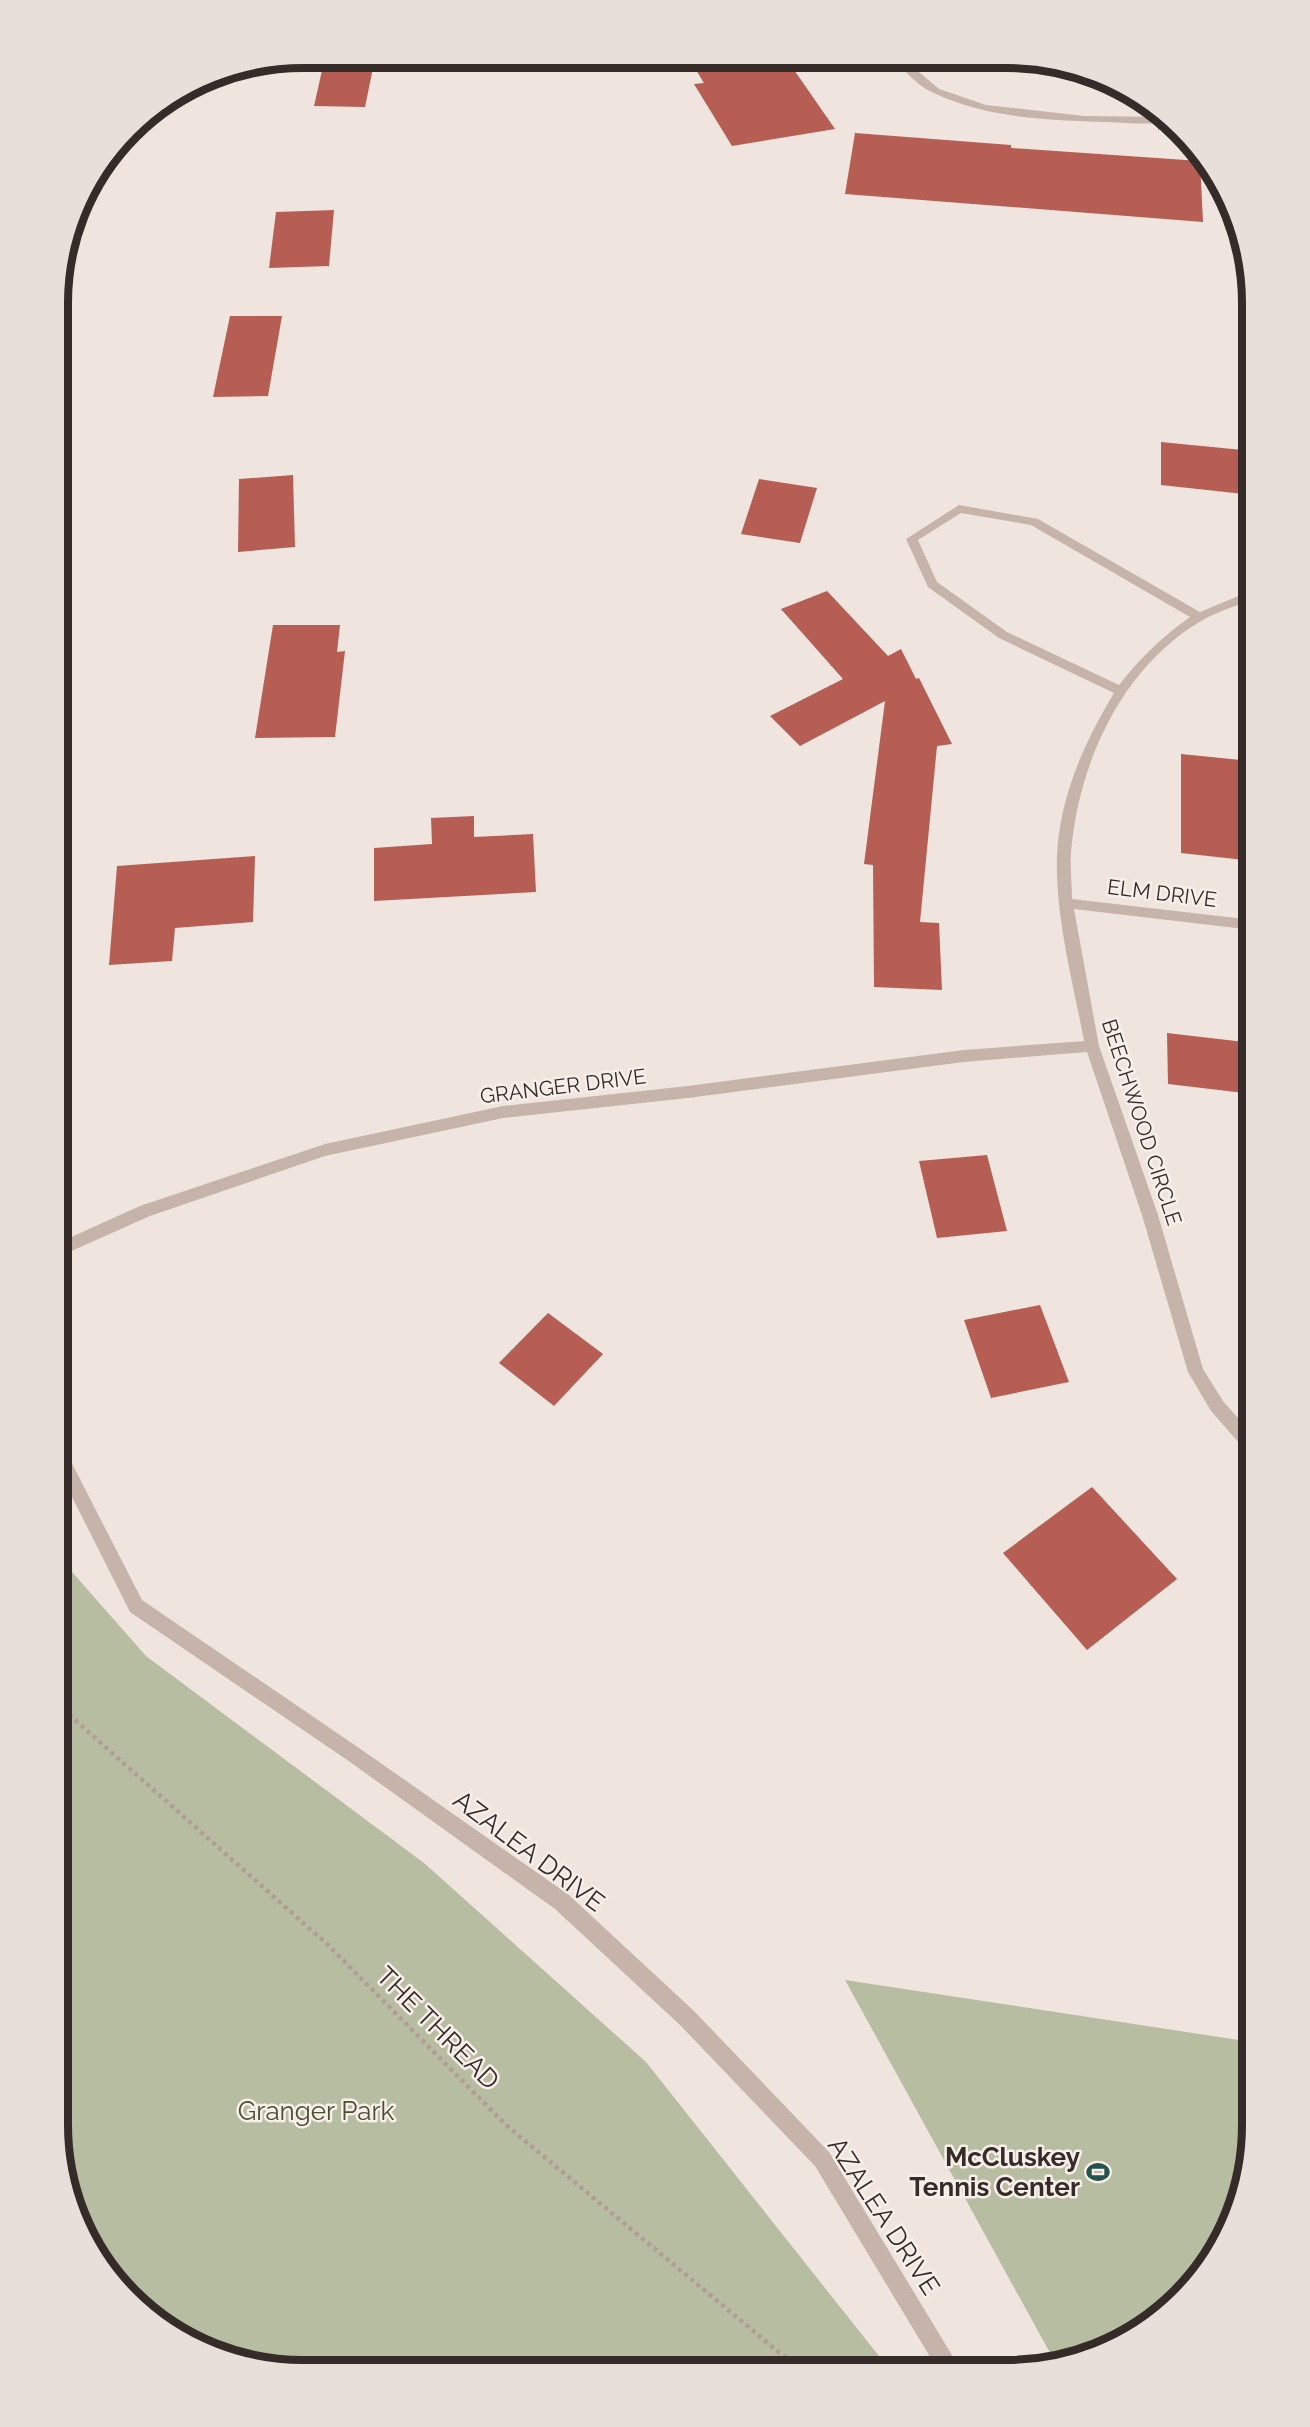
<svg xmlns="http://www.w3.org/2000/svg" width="1310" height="2427" font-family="Raleway,sans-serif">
  <rect width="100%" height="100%" fill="#efe5de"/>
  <!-- green -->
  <path fill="#b7bda0" d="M58,1556L146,1656L424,1863L646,2062L890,2370L270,2368L208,2351L153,2319L99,2261L70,2204L57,2125Z
    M845,1980L1252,2042V2141L1240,2204L1202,2274L1157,2319L1087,2357L1055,2362Z"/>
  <!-- building -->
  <path fill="#b75e54" d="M325,57L375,58L365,107L314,106Z
    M761,60H764L771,70L792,67L835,129L732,146L694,84L704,83L696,70Z
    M855,133L1011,145V148L1200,161L1203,222L845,194Z
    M334,210L329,266L269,268L276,212Z
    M230,316H282L268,396L213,397Z
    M1161,442L1253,451V495L1161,485Z
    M293,475L295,547L238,552L239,479Z
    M759,479L817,488L800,543L741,534Z
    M827,591L888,656L901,649L916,679L919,678L952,744L937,746L920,922L939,923L942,990L874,987L873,865L864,864L885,701L800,746L770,716L843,679L781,609Z
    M273,625H340L337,652L345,651L335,737L255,738Z
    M1181,754L1241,760L1244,860L1181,853Z
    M474,816V837L533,834L536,892L374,901V848L432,844L431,818Z
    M255,856L253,922L175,928L172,961L109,965L117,866Z
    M1167,1033L1253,1043V1094L1168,1084Z
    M987,1155L1007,1231L937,1238L919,1161Z
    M1040,1305L1069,1382L991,1398L964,1320Z
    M548,1313L603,1354L554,1406L499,1363Z
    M1092,1487L1177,1579L1087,1650L1003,1553Z"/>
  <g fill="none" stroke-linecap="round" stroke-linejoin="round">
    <!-- path -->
    <path stroke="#b29e96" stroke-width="4.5" stroke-dasharray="4 4" stroke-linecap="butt" d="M57,1704L327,1944L506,2125L799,2369"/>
    <!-- service -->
    <path fill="#c6b4ab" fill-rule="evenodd" d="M897,61H906L939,89L986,105L1084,116L1168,117L1173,122C1151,125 1127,123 1105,122C1049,120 985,118 934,93C920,87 905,73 897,61Z"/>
    <!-- minor -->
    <path fill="#c6b4ab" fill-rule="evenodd" d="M959,505L1038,519L1200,612L1253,590V599C1237,606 1218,611 1203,620C1122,666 1078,764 1071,853C1070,868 1072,884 1072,899L1253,920V930L1074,909L1099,1046L1158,1215L1203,1369L1223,1401L1253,1435V1454L1247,1452L1211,1411L1188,1372L1142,1215L1087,1052L964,1062L688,1098L503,1118L325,1156L150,1216L58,1257V1243L140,1206L325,1144L503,1106L688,1086L964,1050L1084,1041C1073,981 1055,917 1057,855C1060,796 1084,743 1114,693L999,638L928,587L906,539ZM961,513L1031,525L1190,617C1162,637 1140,658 1119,685L1007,632L937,582L918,540Z
      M58,1446L64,1448L142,1600L362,1750L569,1895L694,2011L829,2152L961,2370H938L815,2166L680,2025L555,1909L350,1762L130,1612L58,1469Z"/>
  </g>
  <!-- icons -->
  <defs>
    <g id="stadium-bare" transform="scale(1.8)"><path d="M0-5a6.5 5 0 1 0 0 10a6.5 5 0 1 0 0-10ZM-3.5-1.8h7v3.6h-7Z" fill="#24524e" stroke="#f8efea" stroke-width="2.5" paint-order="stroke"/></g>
  </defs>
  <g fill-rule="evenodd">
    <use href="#stadium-bare" x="1098" y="2172"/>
  </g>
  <g text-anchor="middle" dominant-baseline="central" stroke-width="5" stroke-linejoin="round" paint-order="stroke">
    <!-- street labels -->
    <g font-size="21" fill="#352c2a" stroke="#f8efea">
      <text transform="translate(1162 893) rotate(7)">ELM DRIVE</text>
      <text transform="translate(563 1086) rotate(-7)">GRANGER DRIVE</text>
      <text transform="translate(1142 1122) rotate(72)">BEECHWOOD CIRCLE</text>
    </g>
    <!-- near-street labels -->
    <g font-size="26" fill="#352c2a" stroke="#f8efea">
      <text transform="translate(529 1851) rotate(37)">AZALEA DRIVE</text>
      <text transform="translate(438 2028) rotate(45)">THE THREAD</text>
      <text transform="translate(884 2216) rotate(57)">AZALEA DRIVE</text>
    </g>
    <!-- near-park labels -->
    <g font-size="26" fill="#495030" stroke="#f8efea">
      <text x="316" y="2111">Granger Park</text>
    </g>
    <!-- near-poi labels -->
    <g font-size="26" font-weight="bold" fill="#352c2a" stroke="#f8efea" text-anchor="end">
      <text x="1080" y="2157">McCluskey<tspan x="1080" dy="30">Tennis Center</tspan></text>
    </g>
  </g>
  <!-- crop -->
  <path d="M0 0H1310V2427H0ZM303 68H1007A235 235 0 0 1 1242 303V2125A235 235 0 0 1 1007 2360H303A235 235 0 0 1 68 2125V303A235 235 0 0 1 303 68Z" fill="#e8dfdb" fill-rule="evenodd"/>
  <path fill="none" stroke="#352c2a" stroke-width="8" d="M303 68H1007A235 235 0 0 1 1242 303V2125A235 235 0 0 1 1007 2360H303A235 235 0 0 1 68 2125V303A235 235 0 0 1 303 68Z"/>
</svg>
